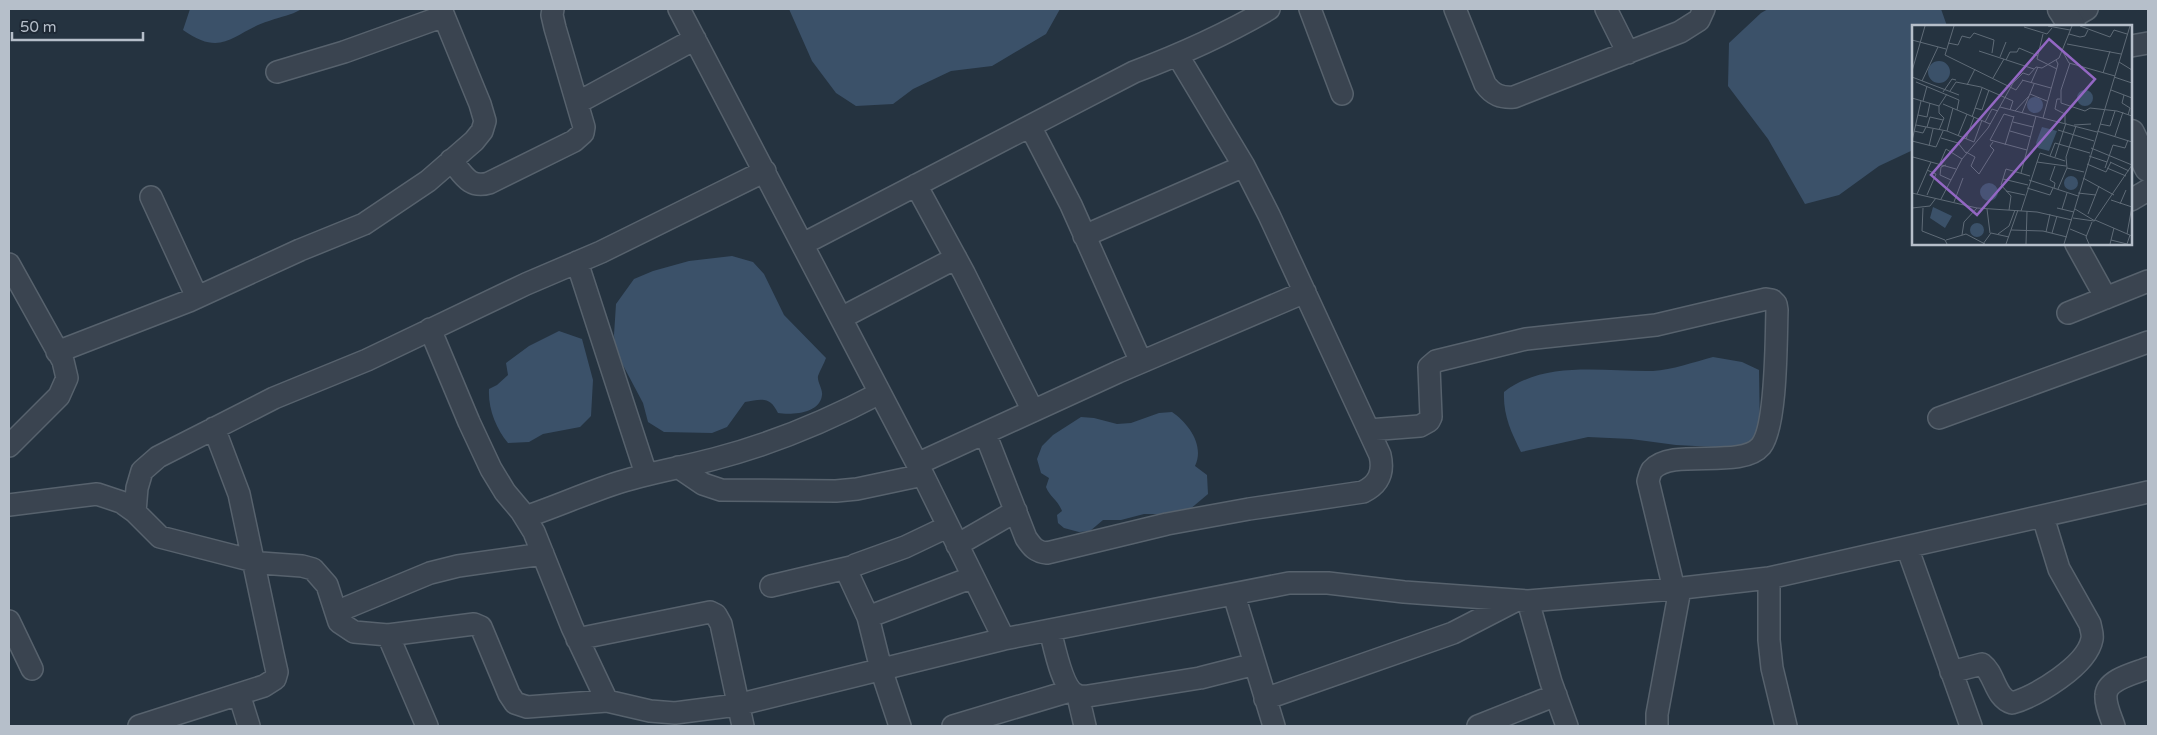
<svg xmlns="http://www.w3.org/2000/svg" width="2157" height="735" font-family="'Varela Round',sans-serif">
  <rect width="100%" height="100%" fill="#253340"/>
  <!-- water -->
  <path fill="#3b5169" d="M190,9H302C289,16 283,16 269,21C233,32 224,59 183,30Z
    M789,9H1060L1046,34L992,66L951,71L913,89L893,104L856,106L836,93L812,61Z
    M1768,9H1941L1947,26H1913V150L1879,166L1839,195L1805,204L1768,139L1728,86L1729,43L1761,13Z
    M732,256L753,262L764,274L784,315L826,358C824,364 820,370 818,376C817,382 823,389 822,395C820,414 791,415 778,413C770,396 761,399 745,402L727,427L712,433L664,432L648,422L643,403L616,352L614,335L616,304L634,279L653,271L689,261Z
    M559,331L582,339L593,380L591,416L580,427L543,434L529,442L508,443C496,428 488,409 489,389L497,385L508,375L506,363L529,346Z
    M1713,357L1742,362L1759,370L1760,434L1750,443L1733,448L1676,445L1631,439L1588,437L1521,452C1511,432 1503,415 1504,392C1545,360 1604,372 1653,371C1672,370 1694,362 1713,357Z
    M1172,412C1188,423 1205,445 1195,466L1207,475L1208,494L1189,510L1164,514H1144L1121,520H1103L1090,531L1079,532L1064,528L1058,523L1057,515L1062,511C1058,500 1049,496 1046,487L1049,478L1041,473L1037,459L1042,446L1053,435L1081,417L1094,418L1117,424L1131,423L1159,413Z"/>
  <g fill="none" stroke-linecap="round" stroke-linejoin="round">
    <!-- minor casing -->
    <g stroke="#57626d" stroke-width="24">
      <path id="minor" d="M679,9L923,475L1004,639
        M1310,9L1342,94
        M1455,9L1485,84C1493,95 1501,98 1514,97L1680,32L1699,20L1704,9
        M1606,9L1628,53
        M2068,20L2087,9
        M2131,46L2148,43
        M277,72L344,52L444,16
        M577,103L695,39
        M1030,126L1071,205L1141,362
        M451,160C463,174 469,189 489,183L574,141L583,133L584,127L555,28L552,15L553,9
        M916,185L964,273L1033,411
        M151,197L197,297
        M2131,200L2148,190
        M1084,236L1244,166
        M803,244L1134,72C1182,54 1226,34 1269,9
        M2076,244L2106,298
        M577,262L646,474
        M9,264L63,361L67,378L59,396L9,446
        M2068,313L2148,281
        M841,318L956,258
        M430,329L469,422L491,469L505,492L521,511L534,532L572,627L607,701
        M57,352L189,301L300,250L364,224L428,181L474,141L482,131L485,121L480,104L441,9
        M1939,418L2148,342
        M1369,430L1420,426L1429,421L1431,417L1429,367L1436,361L1526,339L1656,325L1766,299L1772,300L1776,304L1777,310C1776,338 1777,426 1761,446C1741,470 1672,447 1652,470C1650,473 1649,478 1648,481L1674,589
        M985,433L1026,538C1032,547 1036,552 1047,553L1167,524L1249,509L1363,492C1379,484 1384,472 1380,455L1269,215L1244,166L1178,56
        M917,464L1118,372L1305,292
        M678,467L703,484L721,490L836,491L857,489L923,475
        M9,505L97,494L121,502L135,512L160,537L261,563L302,566L313,569L327,585L339,622L354,632L388,635L474,624L481,627L509,694L515,703L527,707L607,701L650,711L675,713L737,705L1004,639L1289,583H1328L1404,592L1528,601L1674,589L1769,578L2148,492
        M135,512L137,488L142,471L158,457L274,398L367,360L526,284L601,252L765,171
        M525,517C555,507 584,494 614,484C647,473 680,468 714,459C772,444 827,421 880,393
        M957,545L1016,511
        M1907,547L1971,726
        M1769,578V640L1772,668L1786,726
        M771,586L851,567
        M1234,595L1274,726
        M1528,601L1551,682L1567,726
        M336,612L430,573L458,566L543,554
        M868,617L973,577
        M9,621L32,669
        M1050,630C1054,645 1062,689 1077,695C1080,697 1085,696 1088,696L1200,678L1255,664
        M388,635L427,726
        M577,639L710,612L716,615L721,624L743,726
        M1951,672L1982,664C1995,674 1995,698 2012,703C2036,696 2087,666 2092,639C2093,634 2091,630 2090,624L2059,569L2043,517
        M239,694L249,726
        M1078,696L1085,726
        M1265,699L1453,633L1515,601
        M139,726L264,686L275,679L277,672L273,654L239,494L214,428
        M900,726L881,669L868,617L849,576L848,571L855,565L905,547L947,527
        M953,726L1070,691
        M1478,726L1556,695
        M1657,726V714L1680,589
        M2114,726C2111,717 2105,705 2106,695C2107,679 2136,673 2148,668"/>
    </g>
    <!-- tertiary casing -->
    <g stroke="#57626d" stroke-width="29">
      <path id="tertiary" d="M2061,9L2072,26
        M2131,133L2148,168"/>
    </g>
    <!-- minor -->
    <use href="#minor" stroke="#3a4450" stroke-width="21"/>
    <!-- tertiary -->
    <use href="#tertiary" stroke="#3a4450" stroke-width="26"/>
  </g>
  <!-- overview -->
  <g transform="translate(1912 25)">
    <rect width="220" height="220" fill="#253340"/>
    <path d="M16 47a11 11 0 1 1 22 0a11 11 0 1 1-22 0ZM165 73a8 8 0 1 1 16 0a8 8 0 1 1-16 0ZM115 80a8 8 0 1 1 16 0a8 8 0 1 1-16 0ZM130,102L145,106L137,126L126,123L124,118ZM152 158a7 7 0 1 1 14 0a7 7 0 1 1-14 0ZM68 167a9 9 0 1 1 18 0a9 9 0 1 1-18 0ZM21,182L40,191L33,203L18,193ZM58 205a7 7 0 1 1 14 0a7 7 0 1 1-14 0Z" fill="#3b5169"/>
    <path fill="none" stroke="#5f6b77" stroke-width="1" d="M42,1L33,30L104,65L111,55M136,1L158,5M168,1L198,12L202,5L215,9M112,2L135,9L140,3M131,9L125,34L145,44M157,9L168,12L173,11L176,5M0,15L34,24M36,18L46,20L50,11L58,13L62,8L82,15L80,28M155,19L209,29M67,26L122,44M151,27L157,38L203,51M88,32L94,17M94,35L98,27H105L107,23L126,31M207,37L220,45M158,38L149,65V78L173,86L178,83L205,86L220,91M0,46L13,1M191,48L198,26M0,52L47,70M202,52L220,58M81,53L92,34M110,55L139,63M10,56L26,22M4,57L47,75L45,85M119,58L126,42M55,60L63,44M199,65L220,73M38,66L44,57L69,62L101,76L98,85M31,67L40,54L44,55M118,69L135,76M212,70L210,78L218,83L216,90M0,73L27,81M148,74H145L143,84L153,89V98M9,76L0,116L24,122L31,106M11,76L15,61M31,79L78,99M88,82L185,107M63,83L70,85L77,65M103,86L117,71M110,88L122,59M6,90L15,92L18,78M60,92L70,63M102,92L92,89L78,115L115,125M131,93L146,39L144,35M73,97L80,84L86,86M101,97L121,102M188,99L198,101L203,86M4,100L35,106L62,117M162,100L179,99M15,102L18,92L31,95M27,105L32,93L27,88V81L35,69M146,105L182,116M2,106L11,108L14,102M35,106L41,83M98,106L119,112M185,106L220,117M46,111L55,89M203,111L211,87M29,113L46,118L54,128M54,114L62,92M62,117L70,95M93,120L102,91M17,121L21,104M179,123L220,140M54,127L63,132L59,141L67,149L82,125L78,121L81,117M138,131L143,118L178,128M177,131L195,137M1,132L44,144M143,132L154,98M125,137L128,128L153,136M198,137L217,146M28,138L34,124L50,134M175,139L194,147L199,137M34,140L29,142L28,150L39,155M155,143L154,132L164,101M193,143L201,120L213,123L216,115M195,143L214,151M109,148L124,91M171,153L202,170M91,154L116,160M117,155L166,171M115,163L138,170L141,163M142,163L143,158L138,155L143,141M146,164L155,143L172,147M94,166L113,170M0,168L65,183L125,187L160,195M166,168L184,170M5,169L19,137M15,170L24,149L15,145M29,174L50,134L76,103L101,58L111,48L117,50L124,42L130,43L147,33L160,1M199,175L220,182M42,177L51,153M208,179L214,165M0,183L18,181L24,173M11,183L10,206L33,215L35,219M145,183L162,187M75,184L78,208M150,184L155,168M163,184L183,196M97,185L99,171L89,160L94,144L118,151M109,186L125,137L154,141M176,189L187,161M161,193L182,196L220,140M183,195L220,211M158,204L175,211M99,205L131,206L155,212M134,207L138,189M140,208L145,191M86,209L97,201L103,185M215,209L220,181M50,210L52,197L65,183M34,215L54,209L73,219M199,215L215,219L218,210M71,219L79,208L97,212M94,219L106,185M114,219L115,186M152,219L218,1M177,219L174,212L180,197M198,219L202,203"/>
    <path fill="#9367c3" fill-opacity="0.15" stroke="#9367c3" stroke-width="2.5" d="M137,14L183,54L65,190L19,150Z"/>
    <rect width="220" height="220" fill="none" stroke="#b6bfca" stroke-width="2.5"/>
  </g>
  <!-- border -->
  <rect width="2157" height="735" fill="none" stroke="#b6bfca" stroke-width="20"/>
  <!-- scale -->
  <path d="M12 32v8h131v-8" fill="none" stroke="#b6bfca" stroke-width="2.5"/>
  <text x="20" y="32" font-size="15" fill="#b6bfca" stroke="#1e2935" stroke-width="4" paint-order="stroke">50 m</text>
</svg>
